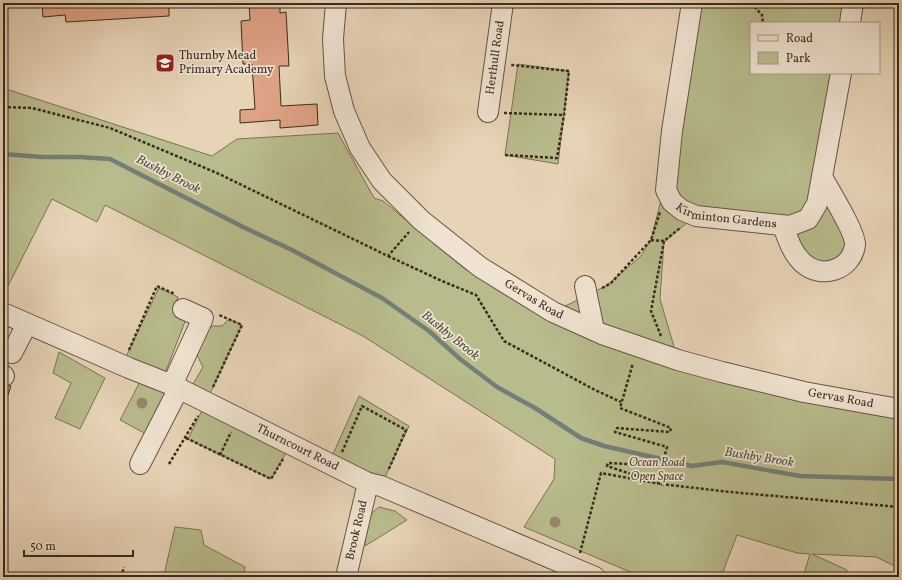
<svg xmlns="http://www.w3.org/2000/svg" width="902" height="580" font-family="Vollkorn,serif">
  <rect width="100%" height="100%" fill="#e7d3b6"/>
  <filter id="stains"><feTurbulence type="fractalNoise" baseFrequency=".005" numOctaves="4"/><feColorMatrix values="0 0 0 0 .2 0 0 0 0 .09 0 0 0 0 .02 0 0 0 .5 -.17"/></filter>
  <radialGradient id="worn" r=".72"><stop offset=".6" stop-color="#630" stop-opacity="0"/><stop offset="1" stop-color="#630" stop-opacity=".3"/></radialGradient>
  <!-- green -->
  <path fill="#b8bb8c" stroke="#787454" d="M700,3H843L840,23H751V73H832L810,203L791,222L683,205L671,185Z
    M518,64L569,71L558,164L505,155Z
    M3,88L212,156L237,139L338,133L374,198L383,201L465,269L550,317L553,312L606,286L640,257L651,240L661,200L694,217L664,242L660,299L675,350L899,418V568L876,557L812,554L847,570L845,577H803L810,554L797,553L737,535L721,577H642L524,527L554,479L555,459L363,336L105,205L97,222L52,199L7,288L3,287Z
    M822,177L850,256L812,269L790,226L808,218Z
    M159,288L178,297L174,311L186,319L162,381L172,385L148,435L120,420L144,374L122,365Z
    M229,319L242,325L206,402L291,444L271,479L188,439L206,402L188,393L203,367L191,343L212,326H222Z
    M59,352L105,378L80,429L55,418L71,383L53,373Z
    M359,396L409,426L381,486L329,463Z
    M379,507L395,511L407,520L365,546L367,517Z
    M175,527L201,530L204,545L245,567L244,577H174L164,575Z"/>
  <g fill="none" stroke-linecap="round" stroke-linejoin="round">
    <!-- stream -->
    <path stroke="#737f79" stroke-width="4.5" d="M3,154L42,157H79L110,159L243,227L292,250L382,298L429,331L460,359L497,387L535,408L581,438L604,446L692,466L722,462L800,476L899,479"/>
  </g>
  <!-- building -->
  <path fill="#e0a386" stroke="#392c1d" d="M3,3H28L3,5Z
    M42,3H169V16L66,22L65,15L43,17Z
    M249,3H280V13L286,12L289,66H279L281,106L317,104L318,125L280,128V120L240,123V110L255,109L252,64H243L241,21L250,20Z
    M3,384L11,386L3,410Z"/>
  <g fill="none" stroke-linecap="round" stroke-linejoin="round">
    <!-- minor casing -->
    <g stroke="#645643" stroke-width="22">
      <g id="minor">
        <path id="s1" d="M336,3L333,39L335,76L344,111L360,148L382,181L421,220L480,267L553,312L602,334L678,360L722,372L804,392L899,409"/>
        <path id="s2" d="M692,3L672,131L666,190L672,202L682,210L696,216L790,226L808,219L817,204L841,73"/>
        <path d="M850,23L853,3"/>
        <path id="s3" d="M488,112L503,3"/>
        <path d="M783,226C788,239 792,253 803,263C821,279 851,271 855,245C856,233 829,190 822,177"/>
        <path d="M585,286L594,330"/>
        <path id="s4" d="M3,313L129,368L172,385L368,483L381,486L595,577"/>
        <path d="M12,353L27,324"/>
        <path d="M3,375L4,376"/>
        <path d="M172,385L203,318L183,309"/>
        <path d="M140,464L179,388"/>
        <path id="s5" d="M346,577L368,483"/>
      </g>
    </g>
    <!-- path -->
    <path stroke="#392c1d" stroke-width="2.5" stroke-dasharray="3 2" stroke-linecap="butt" d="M751,3L762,15L763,23
      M3,107L32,108L110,128L217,173L388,256L409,232
      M504,113L564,115
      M505,155L557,158L564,115L569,71L511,65
      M651,240L664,241
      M388,256L442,281L476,295L504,341L595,390L621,402
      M602,288L611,283L651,240L660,212
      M661,336L651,311L664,241L680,228
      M129,350L157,286L175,294
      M213,387L242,325L219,315
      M186,438L271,479L283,459
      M342,452L362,406L406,430L388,471
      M220,455L231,432
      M169,464L198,416
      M661,484L730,492L899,507
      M580,553L601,473L661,484L607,466L608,463L662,466L667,447L615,432L617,428L670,432L671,428L620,408L633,363
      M121,577L124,567"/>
    <!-- minor -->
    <use href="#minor" stroke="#efe2d0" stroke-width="20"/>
  </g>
  <!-- trees -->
  <g fill="#95876e">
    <circle cx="142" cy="403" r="5.5"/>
    <circle cx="555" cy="522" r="5.5"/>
  </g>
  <!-- icons -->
  <defs>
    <g id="school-square" transform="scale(1)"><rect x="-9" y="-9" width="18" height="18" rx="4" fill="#8f2418" stroke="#efe2d0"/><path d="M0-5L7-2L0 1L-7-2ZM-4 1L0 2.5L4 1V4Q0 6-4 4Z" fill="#fff"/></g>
  </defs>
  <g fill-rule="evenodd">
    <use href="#school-square" x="165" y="63"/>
  </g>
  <g text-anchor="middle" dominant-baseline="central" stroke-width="3.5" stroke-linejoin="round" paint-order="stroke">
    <!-- poi labels -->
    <g font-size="12" fill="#392c1d" stroke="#efe2d0" text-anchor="start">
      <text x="179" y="56">Thurnby Mead<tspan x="179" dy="14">Primary Academy</tspan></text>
    </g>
    <!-- street labels -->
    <g font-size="12" fill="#392c1d" stroke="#efe2d0">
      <text stroke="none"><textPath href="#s3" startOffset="55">Herthull Road</textPath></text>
      <text stroke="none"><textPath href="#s2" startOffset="260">Kirminton Gardens</textPath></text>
      <text stroke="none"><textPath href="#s1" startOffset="383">Gervas Road</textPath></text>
      <text stroke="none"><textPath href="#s1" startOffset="707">Gervas Road</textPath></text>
      <text stroke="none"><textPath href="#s4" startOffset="324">Thurncourt Road</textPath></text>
      <text stroke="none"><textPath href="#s5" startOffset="48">Brook Road</textPath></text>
    </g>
    <!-- park labels -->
    <g font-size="12" font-style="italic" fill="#524933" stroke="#efe2d0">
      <text x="657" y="463">Ocean Road<tspan x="657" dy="14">Open Space</tspan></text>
    </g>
    <!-- water labels -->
    <g font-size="13" font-style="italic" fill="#514e44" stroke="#efe2d0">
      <text transform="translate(168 175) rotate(27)">Bushby Brook</text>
      <text transform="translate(450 336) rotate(39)">Bushby Brook</text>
      <text transform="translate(759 458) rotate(9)">Bushby Brook</text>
    </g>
  </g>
  <!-- margin -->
  <rect width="902" height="580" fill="none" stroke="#e7d3b6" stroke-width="16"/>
  <rect x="4" y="4" width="894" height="572" fill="none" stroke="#392c1d" stroke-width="2"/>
  <rect x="8" y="8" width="886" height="564" fill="none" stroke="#392c1d"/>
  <!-- legend -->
  <rect x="750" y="22" width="130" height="52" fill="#efe2d0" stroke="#a69988"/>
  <rect x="758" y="35" width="20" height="6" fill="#efe2d0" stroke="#a69988"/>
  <text x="786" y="42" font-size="12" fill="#392c1d">Road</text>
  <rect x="758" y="52" width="20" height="12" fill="#b8bb8c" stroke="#a69988"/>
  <text x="786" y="62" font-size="12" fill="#392c1d">Park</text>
  <!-- scale -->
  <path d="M24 550v6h109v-6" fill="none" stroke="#392c1d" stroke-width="2"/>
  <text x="30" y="550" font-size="12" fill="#392c1d" stroke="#efe2d0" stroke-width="3" paint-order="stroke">50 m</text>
  <rect width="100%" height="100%" filter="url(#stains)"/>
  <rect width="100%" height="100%" fill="url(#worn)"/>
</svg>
